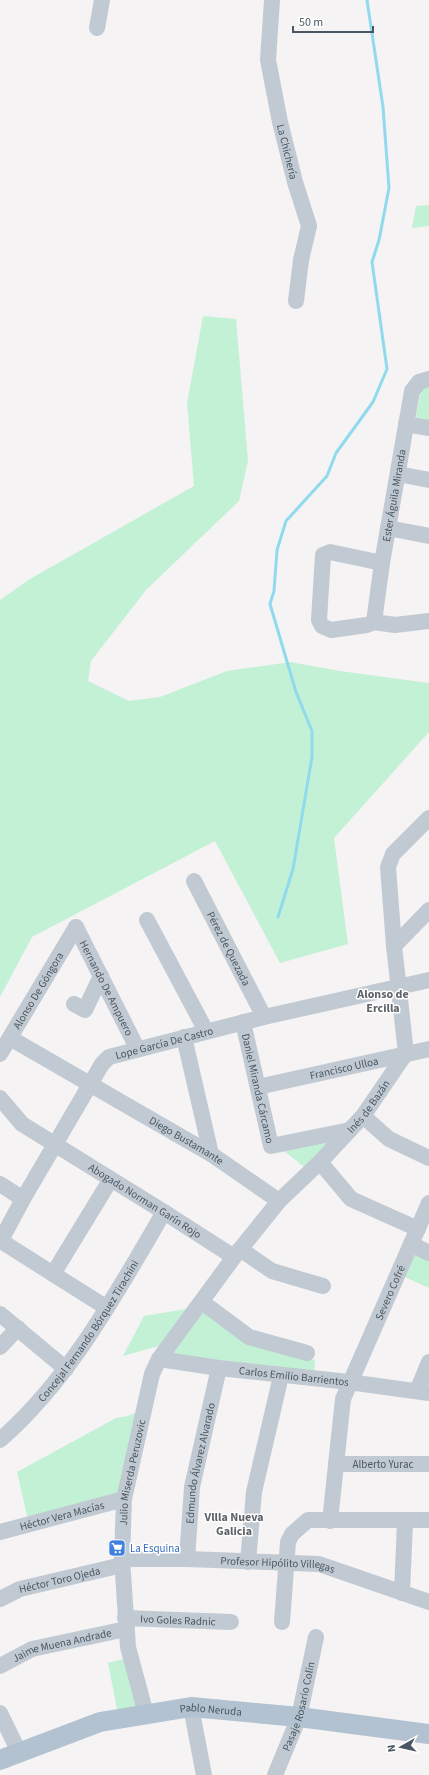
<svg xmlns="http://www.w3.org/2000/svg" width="429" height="1775" font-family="'Source Sans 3',sans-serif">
  <rect width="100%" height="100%" fill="#f5f3f3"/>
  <!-- green -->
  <path fill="#c3f1d5" d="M429,205V226L412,228L416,206Z
    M203,316L236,319L248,461L239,501L146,590L91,661L88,681L129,701L160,697L227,671L290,662L340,671L429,683V732L334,838L348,944L280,963L215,841L32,937L0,997V600L30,579L194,486L187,403Z
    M429,387V424H420L416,416L421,389Z
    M340,1136L307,1169L280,1148Z
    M415,1253L429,1259V1288L405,1277Z
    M186,1309L162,1345L123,1356L144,1316Z
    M203,1311L306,1359L315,1360L314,1372L171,1354Z
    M137,1412L120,1495L28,1520L17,1472L116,1418L128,1416Z
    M126,1658L141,1710L118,1714L108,1663Z"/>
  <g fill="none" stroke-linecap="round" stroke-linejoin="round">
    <!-- stream -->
    <path stroke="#90daee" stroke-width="3" d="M278,917L293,869L312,757V731L296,692L270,604L274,591L277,550L286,521L327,476L336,453L373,402L387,369L372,262L379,240L389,188L383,107L367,0"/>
    <!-- minor -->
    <g stroke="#c1cad2" stroke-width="16">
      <path id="s1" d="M272,0L268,60L280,122L295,182L309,226L301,260L296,301"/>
      <path d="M97,28L102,0"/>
      <path d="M406,424L429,428"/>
      <path d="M398,474L429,480"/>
      <path d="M388,528L429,536"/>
      <path d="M382,563L330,552L323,555L319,620L322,626L331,630L367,625L374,622L395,625L429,621"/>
      <path id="s2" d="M374,622L382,563L412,391L419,382L429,379"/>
      <path id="s3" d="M194,881L264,1017"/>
      <path d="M147,920L206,1031"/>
      <path id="s4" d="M76,927L137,1048"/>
      <path d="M394,946L429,910"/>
      <path d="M74,1004L85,1010L101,976"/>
      <path id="s5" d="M243,1022L271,1146L350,1130"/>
      <path d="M184,1037L211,1154"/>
      <path id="s6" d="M10,1038L211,1154L279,1201"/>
      <path id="s7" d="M0,1054L76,927"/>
      <path id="s8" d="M258,1087L429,1049"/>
      <path id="s9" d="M0,1098L22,1124L164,1212L234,1257"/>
      <path d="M363,1116L389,1139L429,1158"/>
      <path d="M320,1162L351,1199L418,1229"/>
      <path d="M0,1184L23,1199"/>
      <path d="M1,1241L107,1308"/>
      <path id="s10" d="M0,1242L23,1199L102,1064L109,1057L264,1017L429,980"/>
      <path d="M411,1244L429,1253"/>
      <path d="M240,1249L272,1271L323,1286"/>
      <path d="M53,1274L111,1179"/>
      <path d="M202,1302L249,1337L307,1353"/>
      <path d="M0,1314L66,1369"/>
      <path d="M0,1347L18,1328"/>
      <path id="s11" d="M159,1359L219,1368L349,1382L429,1393"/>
      <path d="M417,1391L429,1362"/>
      <path id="s12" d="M0,1440C71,1378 117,1292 164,1212"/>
      <path id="s13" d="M336,1464H429"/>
      <path id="s14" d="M330,1521L343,1399L429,1203"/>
      <path id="s15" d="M0,1532L124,1499"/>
      <path id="s16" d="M122,1559H187L319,1564L429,1602"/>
      <path id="s17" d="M187,1559L192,1487L219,1368"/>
      <path d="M248,1562L254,1492L281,1376"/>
      <path d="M402,1593L405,1521"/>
      <path id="s18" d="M0,1599L20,1589L122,1565"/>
      <path id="s19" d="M125,1618L231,1622"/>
      <path d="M282,1622L288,1542L292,1534L308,1520H429"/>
      <path id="s20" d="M0,1666L32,1649L126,1629"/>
      <path d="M191,1707L204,1775"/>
      <path d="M0,1713L20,1754"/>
      <path id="s21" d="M146,1714L128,1647L122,1559L124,1499L152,1374L159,1359L234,1257L279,1201L320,1162L363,1116L406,1053L394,946L388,867L393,854L429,818"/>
      <path id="s22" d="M275,1775L299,1717L316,1637"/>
    </g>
    <!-- major -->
    <path stroke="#b3c2d1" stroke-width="20" id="s23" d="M0,1760L100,1722L191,1707L299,1717L429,1734"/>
  </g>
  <!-- icons -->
  <defs>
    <g id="supermarket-square" transform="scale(0.9)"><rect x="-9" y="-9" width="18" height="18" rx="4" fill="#3f7fe0" stroke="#fff"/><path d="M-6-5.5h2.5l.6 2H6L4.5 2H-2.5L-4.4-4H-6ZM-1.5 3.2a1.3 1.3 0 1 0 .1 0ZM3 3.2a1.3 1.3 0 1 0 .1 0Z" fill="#fff"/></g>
  </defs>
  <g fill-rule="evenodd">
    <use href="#supermarket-square" x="117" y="1548"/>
  </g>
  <g text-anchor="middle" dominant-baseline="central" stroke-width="3" stroke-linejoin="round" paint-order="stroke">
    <!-- street labels -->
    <g font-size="11" fill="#4a5661" stroke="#fff">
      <text stroke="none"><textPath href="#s1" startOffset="154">La Chichería</textPath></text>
      <text stroke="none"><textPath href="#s2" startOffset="128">Ester Águila Miranda</textPath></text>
      <text stroke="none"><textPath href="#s3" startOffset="76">Pérez de Quezada</textPath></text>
      <text stroke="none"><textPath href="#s4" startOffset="68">Hernando De Ampuero</textPath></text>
      <text stroke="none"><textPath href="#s7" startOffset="74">Alonso De Góngora</textPath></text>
      <text stroke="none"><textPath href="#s10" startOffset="272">Lope García De Castro</textPath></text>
      <text stroke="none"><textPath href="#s8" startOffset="88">Francisco Ulloa</textPath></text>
      <text stroke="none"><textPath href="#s5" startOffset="68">Daniel Miranda Cárcamo</textPath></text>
      <text stroke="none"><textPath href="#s21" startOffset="691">Inés de Bazán</textPath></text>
      <text stroke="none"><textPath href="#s6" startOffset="204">Diego Bustamante</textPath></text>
      <text stroke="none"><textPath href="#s9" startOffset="179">Abogado Norman Garín Rojo</textPath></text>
      <text stroke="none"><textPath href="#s14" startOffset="239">Severo Cofré</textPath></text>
      <text stroke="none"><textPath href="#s12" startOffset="141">Concejal Fernando Bórquez Tirachini</textPath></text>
      <text stroke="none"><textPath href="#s11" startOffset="136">Carlos Emilio Barrientos</textPath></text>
      <text stroke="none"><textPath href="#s17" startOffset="97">Edmundo Álvarez Alvarado</textPath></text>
      <text stroke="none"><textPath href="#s13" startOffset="47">Alberto Yurac</textPath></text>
      <text stroke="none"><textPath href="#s21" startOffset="245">Julio Miserda Peruzovic</textPath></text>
      <text stroke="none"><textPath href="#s15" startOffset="64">Héctor Vera Macías</textPath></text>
      <text stroke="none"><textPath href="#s16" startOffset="156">Profesor Hipólito Villegas</textPath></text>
      <text stroke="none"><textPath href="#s18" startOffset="63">Héctor Toro Ojeda</textPath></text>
      <text stroke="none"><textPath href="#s19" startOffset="53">Ivo Goles Radnic</textPath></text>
      <text stroke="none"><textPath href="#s20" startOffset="66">Jaime Muena Andrade</textPath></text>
      <text stroke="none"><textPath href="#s22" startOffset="73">Pasaje Rosario Colin</textPath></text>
      <text stroke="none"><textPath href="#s23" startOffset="219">Pablo Neruda</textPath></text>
    </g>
    <!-- shop labels -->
    <g font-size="11" fill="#366cbe" stroke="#fff" text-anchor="start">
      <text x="130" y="1548">La Esquina</text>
    </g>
    <!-- neighbourhood labels -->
    <g font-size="12" font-weight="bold" fill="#5f6368" stroke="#fff">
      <text x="383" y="994">Alonso de<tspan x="383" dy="14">Ercilla</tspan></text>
      <text x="234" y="1517">Vllla Nueva<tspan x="234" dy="14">Galicia</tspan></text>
    </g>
  </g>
  <!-- north arrow -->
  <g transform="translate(401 1747) rotate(262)" stroke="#ffffff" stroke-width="3" paint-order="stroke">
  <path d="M0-3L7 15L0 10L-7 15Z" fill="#4a5661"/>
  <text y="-6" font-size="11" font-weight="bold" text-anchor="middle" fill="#4a5661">N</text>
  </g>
  <!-- scale -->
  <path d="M293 26v6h80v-6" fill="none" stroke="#4a5661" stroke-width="2"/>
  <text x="299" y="26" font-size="12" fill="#4a5661" stroke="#ffffff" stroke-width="3" paint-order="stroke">50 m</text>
</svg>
